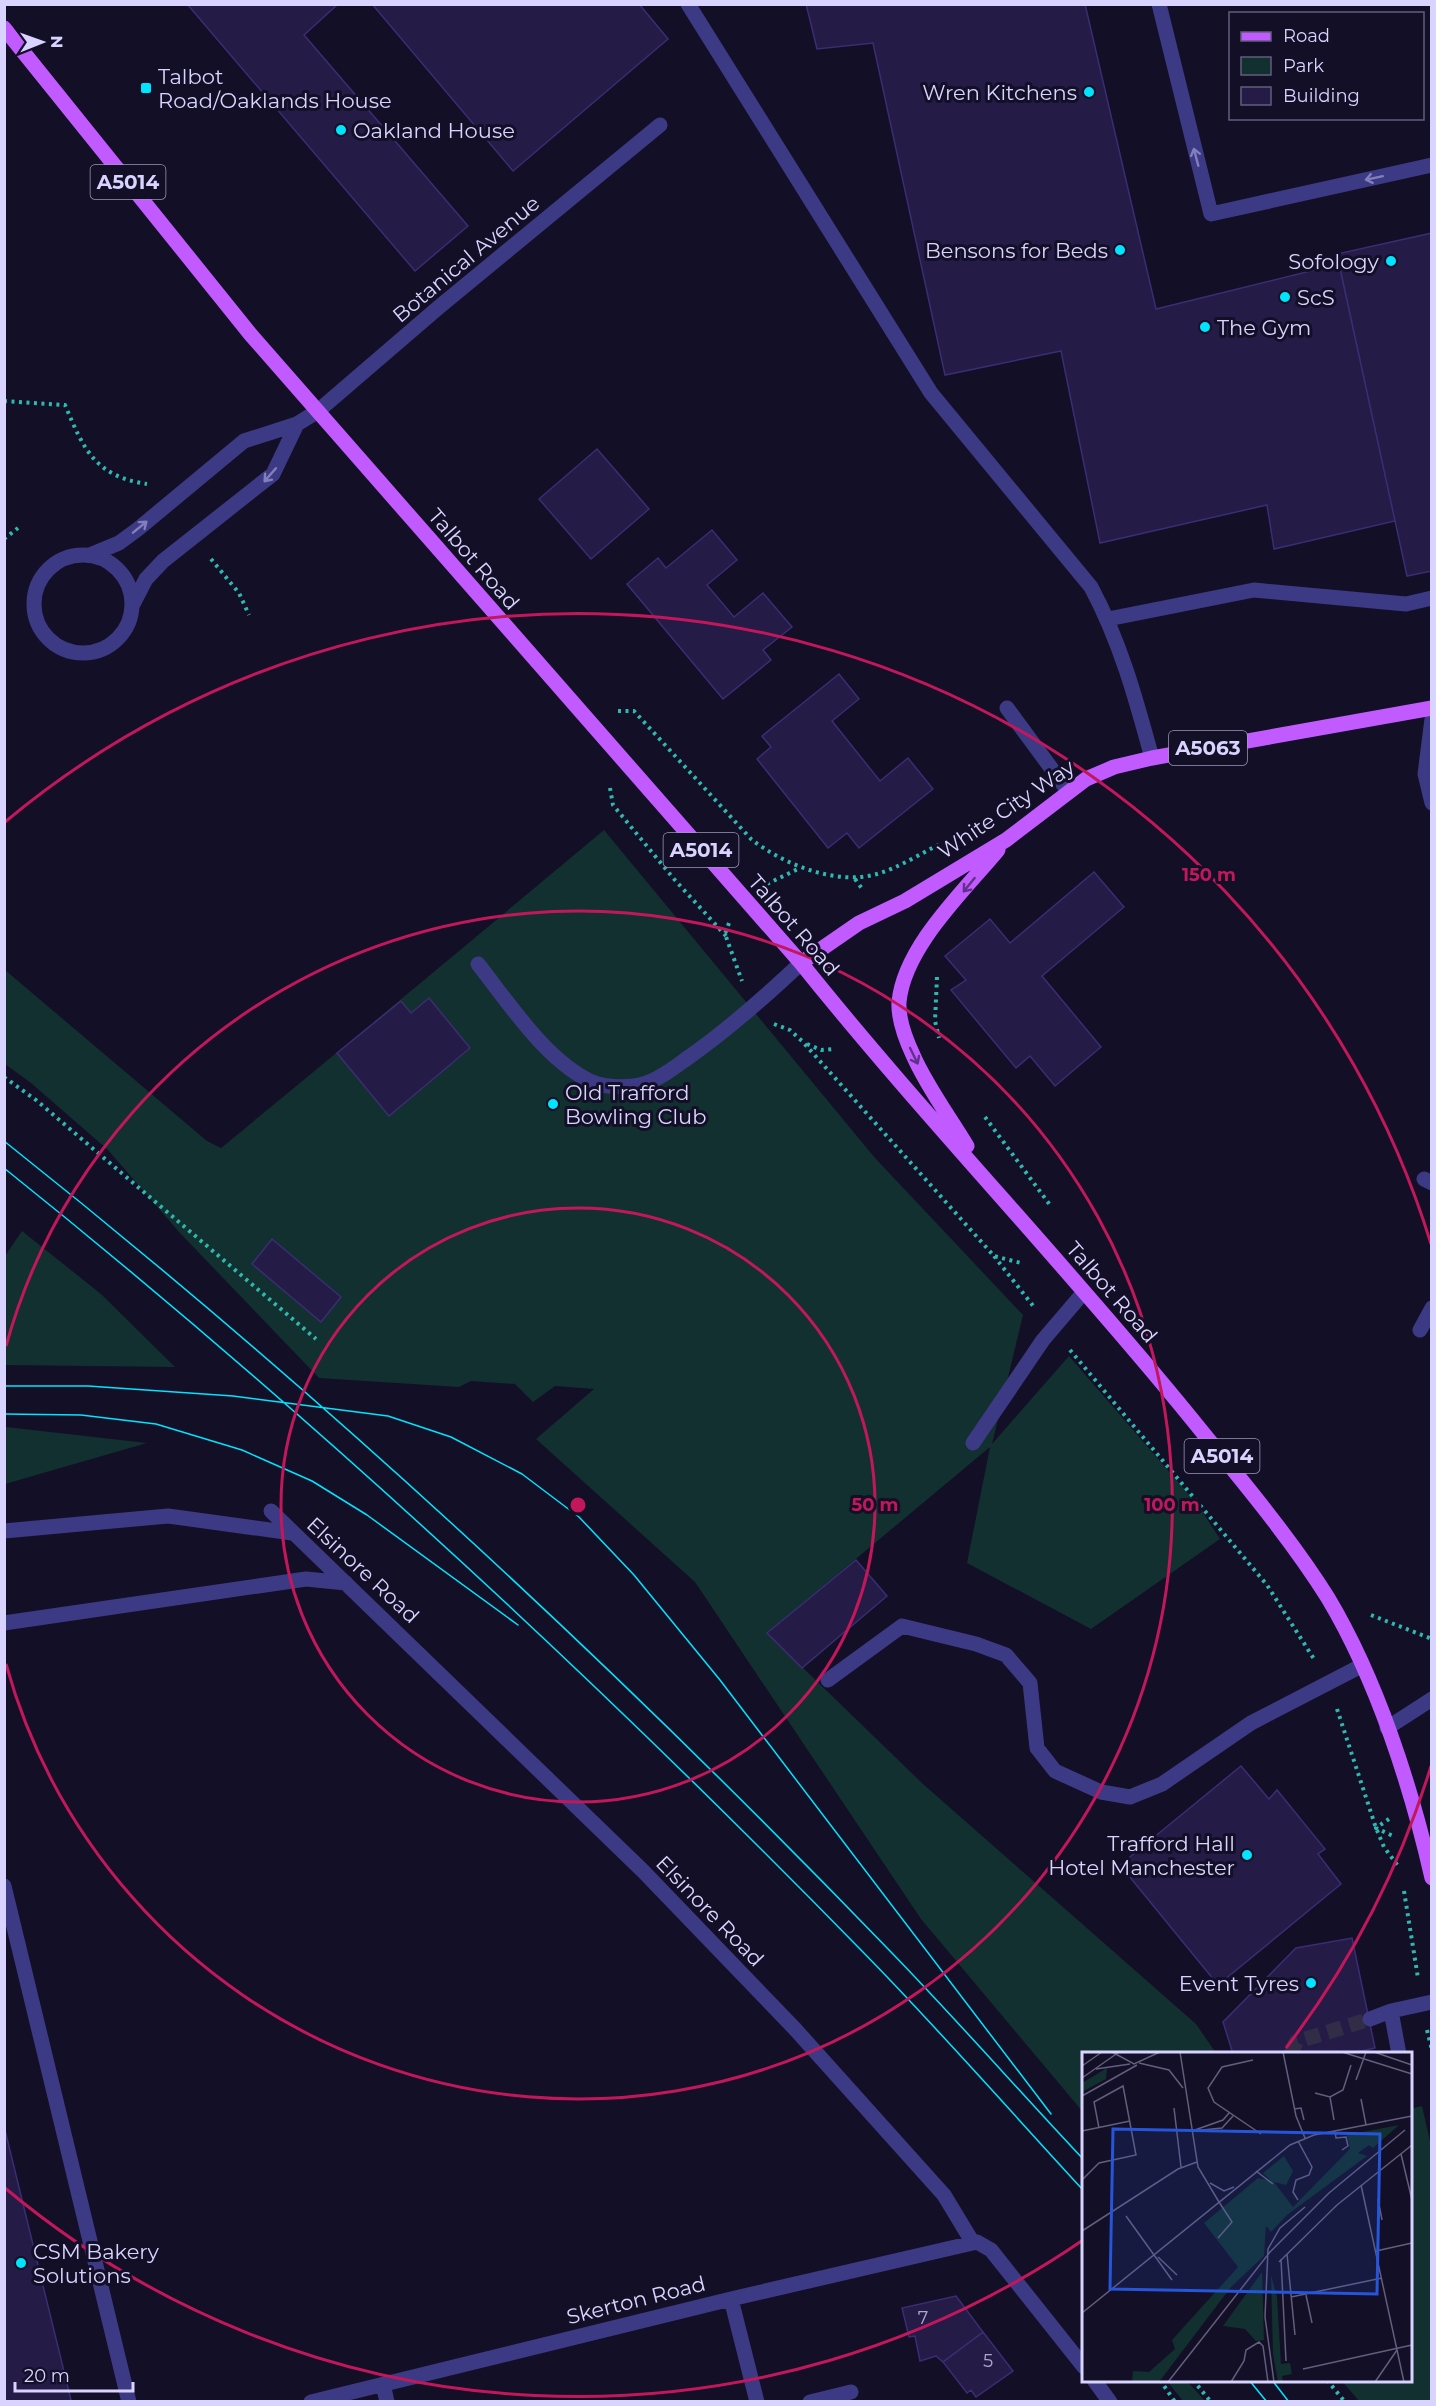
<svg xmlns="http://www.w3.org/2000/svg" width="1436" height="2406" font-family="Montserrat,sans-serif">
  <rect width="100%" height="100%" fill="#130f26"/>
  <!-- green -->
  <path fill="#12302f" d="M604,830L875,1158L1023,1315L992,1444L1069,1356L1198,1505L1220,1539L1091,1629L967,1563L990,1447L767,1633L923,1784L1196,2024L1216,2053L1084,2054L1083,2112L921,1919L695,1582L536,1439L594,1389L555,1386L533,1402L515,1384L471,1381L459,1387L319,1378L179,1232L108,1150L31,1083L5,1064V970L207,1141L221,1148C350,1042 477,936 604,830Z
    M22,1231L101,1294L175,1367L5,1365V1256Z
    M5,1427H6L147,1443L5,1484Z
    M1422,2106L1432,2150L1431,2401H1359L1342,2381L1410,2380V2109Z
    M1167,2381H1187L1205,2401H1183Z"/>
  <!-- building -->
  <path fill="#241b47" stroke="#3b2d73" stroke-width="1.5" d="M187,4H338L304,35L468,226L415,271Z
    M372,4H639L668,39L513,171Z
    M806,4H1085L1156,309L1339,264L1395,521L1274,549L1267,505L1100,543L1061,351L945,375L873,43L817,49Z
    M1432,233V571L1407,576L1337,254Z
    M597,449L649,509L591,559L539,499Z
    M712,530L737,560L707,585L734,617L763,593L792,627L763,650L771,660L723,699L627,584L658,558L666,568Z
    M839,674L859,699L832,721L880,781L908,758L933,789L859,848L847,833L828,848L757,759L771,747L762,736Z
    M1094,872L1124,907L1042,976L1101,1047L1055,1086L1030,1056L1016,1068L951,990L966,980L945,956L990,919L1010,943Z
    M429,998L470,1048L389,1116L337,1053L401,1001L411,1013Z
    M272,1239L341,1297L321,1322L252,1264Z
    M856,1560L887,1596L802,1668L767,1633Z
    M1241,1766L1269,1799L1277,1790L1325,1849L1318,1854L1341,1884L1218,1985L1120,1865Z
    M1352,1938L1375,2048L1349,2054H1233L1223,2022L1296,1948Z
    M4,2126L71,2400L65,2402H4Z
    M956,2296L983,2332L943,2362L936,2356L920,2361L915,2336L909,2337L902,2308Z
    M983,2332L1013,2371L976,2397L971,2390L967,2393L943,2362Z"/>
  <g fill="none" stroke-linecap="round" stroke-linejoin="round">
    <!-- minor-tunnel -->
    <path stroke="#312d47" stroke-width="15" stroke-dasharray="15 8" stroke-linecap="butt" d="M1291,2054L1296,2042L1370,2019"/>
    <!-- path -->
    <path stroke="#2fb8b0" stroke-width="4" stroke-dasharray="3 4.5" stroke-linecap="butt" d="M4,401L65,405C84,450 95,476 147,484
      M4,539L18,528
      M211,559L239,593L249,615
      M618,711H634L751,839C783,864 836,886 877,874C898,868 920,854 940,844
      M610,788L613,805L674,879L726,936
      M855,879L863,890
      M767,884L800,868
      M729,923L725,934L742,981
      M937,977L935,1021L939,1038
      M774,1024L790,1030L802,1041L994,1256L1021,1263
      M807,1044L821,1050L834,1049
      M4,1077L36,1100L316,1339
      M985,1117L1050,1205
      M994,1256L1034,1307
      M1070,1350L1267,1585L1314,1659
      M1371,1615L1432,1639
      M1337,1709L1376,1828L1384,1847L1398,1866
      M1389,1819L1376,1828L1393,1836
      M1404,1891L1418,1978
      M1427,2030L1432,2050
      M1160,2380L1175,2402
      M1193,2380L1211,2402
      M1327,2380L1345,2402"/>
    <!-- minor -->
    <path stroke="#3d3a85" stroke-width="15" d="M688,4L931,393L1091,587C1120,641 1136,699 1152,758
      M1159,4L1211,214L1432,165
      M34 604a49 49 0 1 1 98 0a49 49 0 1 1-98 0Z
      M90,555L119,543L138,529L244,441L297,424L318,411L439,307L660,125
      M132,606L146,579L163,561L273,474L297,424
      M1108,619L1254,590L1406,604L1432,598
      M1007,708L1068,791
      M1432,719L1425,774L1432,803
      M478,964C509,1003 546,1061 592,1082C606,1088 631,1088 646,1083C662,1078 676,1066 689,1057C730,1028 765,997 801,963
      M1424,1179L1432,1183
      M1420,1330L1432,1308
      M973,1443L1043,1340L1084,1292
      M271,1511L643,1871L795,2029L944,2195L973,2243
      M4,1531L168,1516L292,1533
      M4,1623L306,1579L346,1583
      M828,1680L902,1626L976,1644L1006,1655L1030,1683L1037,1748L1055,1771L1101,1792L1130,1797L1162,1784L1251,1723L1361,1666
      M1387,1728L1432,1699
      M4,1886L129,2402
      M1370,2019L1391,2011
      M1399,2054L1391,2011L1432,2002
      M731,2299L757,2402
      M1094,2380L1110,2402
      M383,2384L387,2402
      M311,2402L731,2299L977,2242L991,2250L1084,2367
      M810,2402L851,2392"/>
    <!-- major -->
    <path stroke="#c25bff" stroke-width="15" d="M4,28L251,335L801,963C926,1119 1065,1263 1191,1418C1237,1475 1290,1537 1328,1598C1377,1680 1411,1786 1432,1878
      M801,963L859,923L905,901L1006,840L1086,779L1114,767L1152,758L1432,708
      M967,1146C949,1116 927,1087 913,1055C906,1040 898,1018 899,1002C904,947 964,891 998,850"/>
    <!-- tram -->
    <path stroke="#00e5ff" stroke-width="1.5" d="M4,1141C318,1390 613,1664 891,1952C957,2020 1019,2091 1084,2160
      M4,1168C306,1410 590,1673 860,1949C937,2027 1009,2110 1084,2191
      M4,1386H88L233,1396L388,1416L451,1437L522,1474L579,1517L634,1575L720,1680L1051,2114
      M4,1414L81,1415L156,1424L242,1450L312,1481L367,1515L518,1625
      M1249,2380L1267,2402
      M1272,2380L1289,2402"/>
  </g>
  <!-- one-way arrows -->
  <defs><path id="oneway-shaft" d="M-6 0H5M1.5-3L5.5 0L1.5 3" fill="none" stroke-width="1.6" stroke-linecap="round" stroke-linejoin="round" transform="scale(1.5)"/></defs>
  <g stroke="#837fbc">
    <use href="#oneway-shaft" transform="translate(1196 157) rotate(-105)"/>
    <use href="#oneway-shaft" transform="translate(1374 178) rotate(168)"/>
    <use href="#oneway-shaft" transform="translate(270 475) rotate(131)"/>
    <use href="#oneway-shaft" transform="translate(140 527) rotate(-39)"/>
  </g>
  <g stroke="#623188">
    <use href="#oneway-shaft" transform="translate(969 885) rotate(129)"/>
    <use href="#oneway-shaft" transform="translate(914 1056) rotate(64)"/>
  </g>
  <!-- distance rings -->
  <g fill="none" stroke="#c2185b" stroke-width="3">
    <circle cx="578" cy="1505" r="297"/>
    <path d="M6 1346A594 594 0 1 1 6 1664"/>
    <path d="M1431 1766A892 892 0 0 1 1286 2048M1083 2240A892 892 0 0 1 5 2188M5 822A892 892 0 0 1 1431 1244"/>
  </g>
  <!-- markers -->
  <g fill="#00e5ff" stroke="#130f26" stroke-width="2">
    <rect x="140" y="82" width="12" height="12" rx="3"/>
    <circle cx="1089" cy="92" r="6"/>
    <circle cx="341" cy="130" r="6"/>
    <circle cx="1120" cy="250" r="6"/>
    <circle cx="1391" cy="261" r="6"/>
    <circle cx="1285" cy="297" r="6"/>
    <circle cx="1205" cy="327" r="6"/>
    <circle cx="553" cy="1104" r="6"/>
    <circle cx="1247" cy="1855" r="6"/>
    <circle cx="1311" cy="1983" r="6"/>
    <circle cx="21" cy="2263" r="6"/>
  </g>
  <g text-anchor="middle" dominant-baseline="central" stroke-width="6" stroke-linejoin="round" paint-order="stroke">
    <!-- number labels -->
    <g font-size="18" fill="#aca6d1">
      <text x="923" y="2318">7</text>
      <text x="988" y="2361">5</text>
    </g>
    <!-- shield labels -->
    <g fill="#130f26" stroke="#9e99be" stroke-width="1.5">
      <rect x="90.5" y="165" width="75" height="34" rx="4.5"/>
      <rect x="1169" y="731" width="78" height="34" rx="4.5"/>
      <rect x="663.5" y="833" width="75" height="34" rx="4.5"/>
      <rect x="1184.5" y="1439" width="75" height="34" rx="4.5"/>
    </g>
    <g font-size="20" font-weight="bold" fill="#d9d4ff">
      <text x="128" y="182">A5014</text>
      <text x="1208" y="748">A5063</text>
      <text x="701" y="850">A5014</text>
      <text x="1222" y="1456">A5014</text>
    </g>
    <!-- poi labels -->
    <g font-size="21" fill="#d9d4ff" stroke="#130f26" text-anchor="start">
      <text x="158" y="76">Talbot<tspan x="158" dy="24">Road/Oaklands House</tspan></text>
      <text x="1077" y="92" text-anchor="end">Wren Kitchens</text>
      <text x="353" y="130">Oakland House</text>
      <text x="1108" y="250" text-anchor="end">Bensons for Beds</text>
      <text x="1379" y="261" text-anchor="end">Sofology</text>
      <text x="1297" y="297">ScS</text>
      <text x="1217" y="327">The Gym</text>
      <text x="565" y="1092">Old Trafford<tspan x="565" dy="24">Bowling Club</tspan></text>
      <text x="1235" y="1843" text-anchor="end">Trafford Hall<tspan x="1235" dy="24">Hotel Manchester</tspan></text>
      <text x="1299" y="1983" text-anchor="end">Event Tyres</text>
      <text x="33" y="2251">CSM Bakery<tspan x="33" dy="24">Solutions</tspan></text>
    </g>
    <!-- street labels -->
    <g font-size="21" fill="#d9d4ff" stroke="#130f26">
      <text transform="translate(466 259) rotate(-40)">Botanical Avenue</text>
      <text transform="translate(474 559) rotate(49)">Talbot Road</text>
      <text transform="translate(1006 809) rotate(-34)">White City Way</text>
      <text transform="translate(794 925) rotate(49)">Talbot Road</text>
      <text transform="translate(1112 1292) rotate(49)">Talbot Road</text>
      <text transform="translate(363 1570) rotate(43)">Elsinore Road</text>
      <text transform="translate(710 1911) rotate(46)">Elsinore Road</text>
      <text transform="translate(636 2300) rotate(-14)">Skerton Road</text>
    </g>
  </g>
  <!-- overview -->
  <g transform="translate(1082 2052)">
    <rect width="330" height="330" fill="#130f26"/>
    <path d="M25,16L24,27L0,40V31ZM317,73L291,96L287,93L276,101L285,104L205,163L189,180L184,174L182,204L149,235L77,330H50L51,319L67,320L93,297L90,288L156,215L122,171L176,126L189,129L181,121L202,104L211,119L204,133L192,130L211,155L262,103L268,96L265,83ZM180,220L182,288L174,289L163,277L141,274ZM189,223L195,245L199,312L208,311L210,322L200,324L201,330H196L191,302Z" fill="#12302f"/>
    <path fill="none" stroke="#625e7d" stroke-width="1.5" d="M30,0L52,12L78,0M98,0L116,115L137,150M201,0L214,64L223,86M260,0L330,22M292,0L330,13M171,8L140,15L126,36L132,50L179,82M57,11L87,18L101,36M0,14L20,0M14,17L48,12M0,26L37,0M274,28L284,0M233,41L248,45L261,38L269,13M0,44L55,13M248,45L252,68M279,47L284,73M92,56L99,115M212,57L219,56L222,68M0,79L48,69M110,79L140,76L151,64M110,79L141,68L147,61M253,79L254,86L264,85L266,94L260,98M216,89L230,115L227,123L214,128L211,140L216,148M319,102L330,148M174,119L191,132M0,128L17,111L54,103L41,34L12,50L17,76M128,131L142,139L152,135M279,133L322,330M296,147L300,168M44,164L90,228M0,179L96,117L115,110M136,186L150,170L137,150M294,199L330,191M205,202L213,283M76,205L95,223M199,207L204,309M197,210L255,153L330,93M224,243L230,271M209,245L300,226M0,261L208,93L232,83L330,64M221,317L330,293M86,330L188,200L247,141L323,78M149,330L162,309L164,298L177,290L181,294L186,330M192,330L183,265L186,197L198,176L223,155M293,330L315,298"/>
    <path fill="#2655da" fill-opacity="0.15" stroke="#2655da" stroke-width="3" d="M31,77L298,82L295,242L28,237Z"/>
    <rect width="330" height="330" fill="none" stroke="#d9d4ff" stroke-width="3"/>
  </g>
  <circle cx="578" cy="1505" r="9" fill="#c2185b" stroke="#130f26" stroke-width="3"/>
  <g font-size="18" text-anchor="middle" font-weight="bold" fill="#c2185b" stroke="#130f26" stroke-width="6" stroke-linejoin="round" paint-order="stroke">
    <text x="1209" y="881">150 m</text>
    <text x="875" y="1511">50 m</text>
    <text x="1172" y="1511">100 m</text>
  </g>
  <!-- border -->
  <rect width="1436" height="2406" fill="none" stroke="#d9d4ff" stroke-width="12"/>
  <!-- legend -->
  <rect x="1229" y="12" width="195" height="108" fill="#130f26" stroke="#625e7d" stroke-width="1.5"/>
  <rect x="1241" y="32" width="30" height="9" fill="#c25bff" stroke="#625e7d" stroke-width="1.5"/>
  <text x="1283" y="42" font-size="18" fill="#d9d4ff">Road</text>
  <rect x="1241" y="57" width="30" height="18" fill="#12302f" stroke="#625e7d" stroke-width="1.5"/>
  <text x="1283" y="72" font-size="18" fill="#d9d4ff">Park</text>
  <rect x="1241" y="87" width="30" height="18" fill="#241b47" stroke="#625e7d" stroke-width="1.5"/>
  <text x="1283" y="102" font-size="18" fill="#d9d4ff">Building</text>
  <!-- north arrow -->
  <g transform="translate(42 42) rotate(89)" stroke="#130f26" stroke-width="4.5" paint-order="stroke">
  <path d="M0-4.5L10 22L0 15L-10 22Z" fill="#d9d4ff"/>
  <text y="-9" font-size="16" font-weight="bold" text-anchor="middle" fill="#d9d4ff">N</text>
  </g>
  <!-- scale -->
  <path d="M15 2382v9h118v-9" fill="none" stroke="#d9d4ff" stroke-width="3"/>
  <text x="24" y="2382" font-size="18" fill="#d9d4ff" stroke="#130f26" stroke-width="4.5" paint-order="stroke">20 m</text>
</svg>
